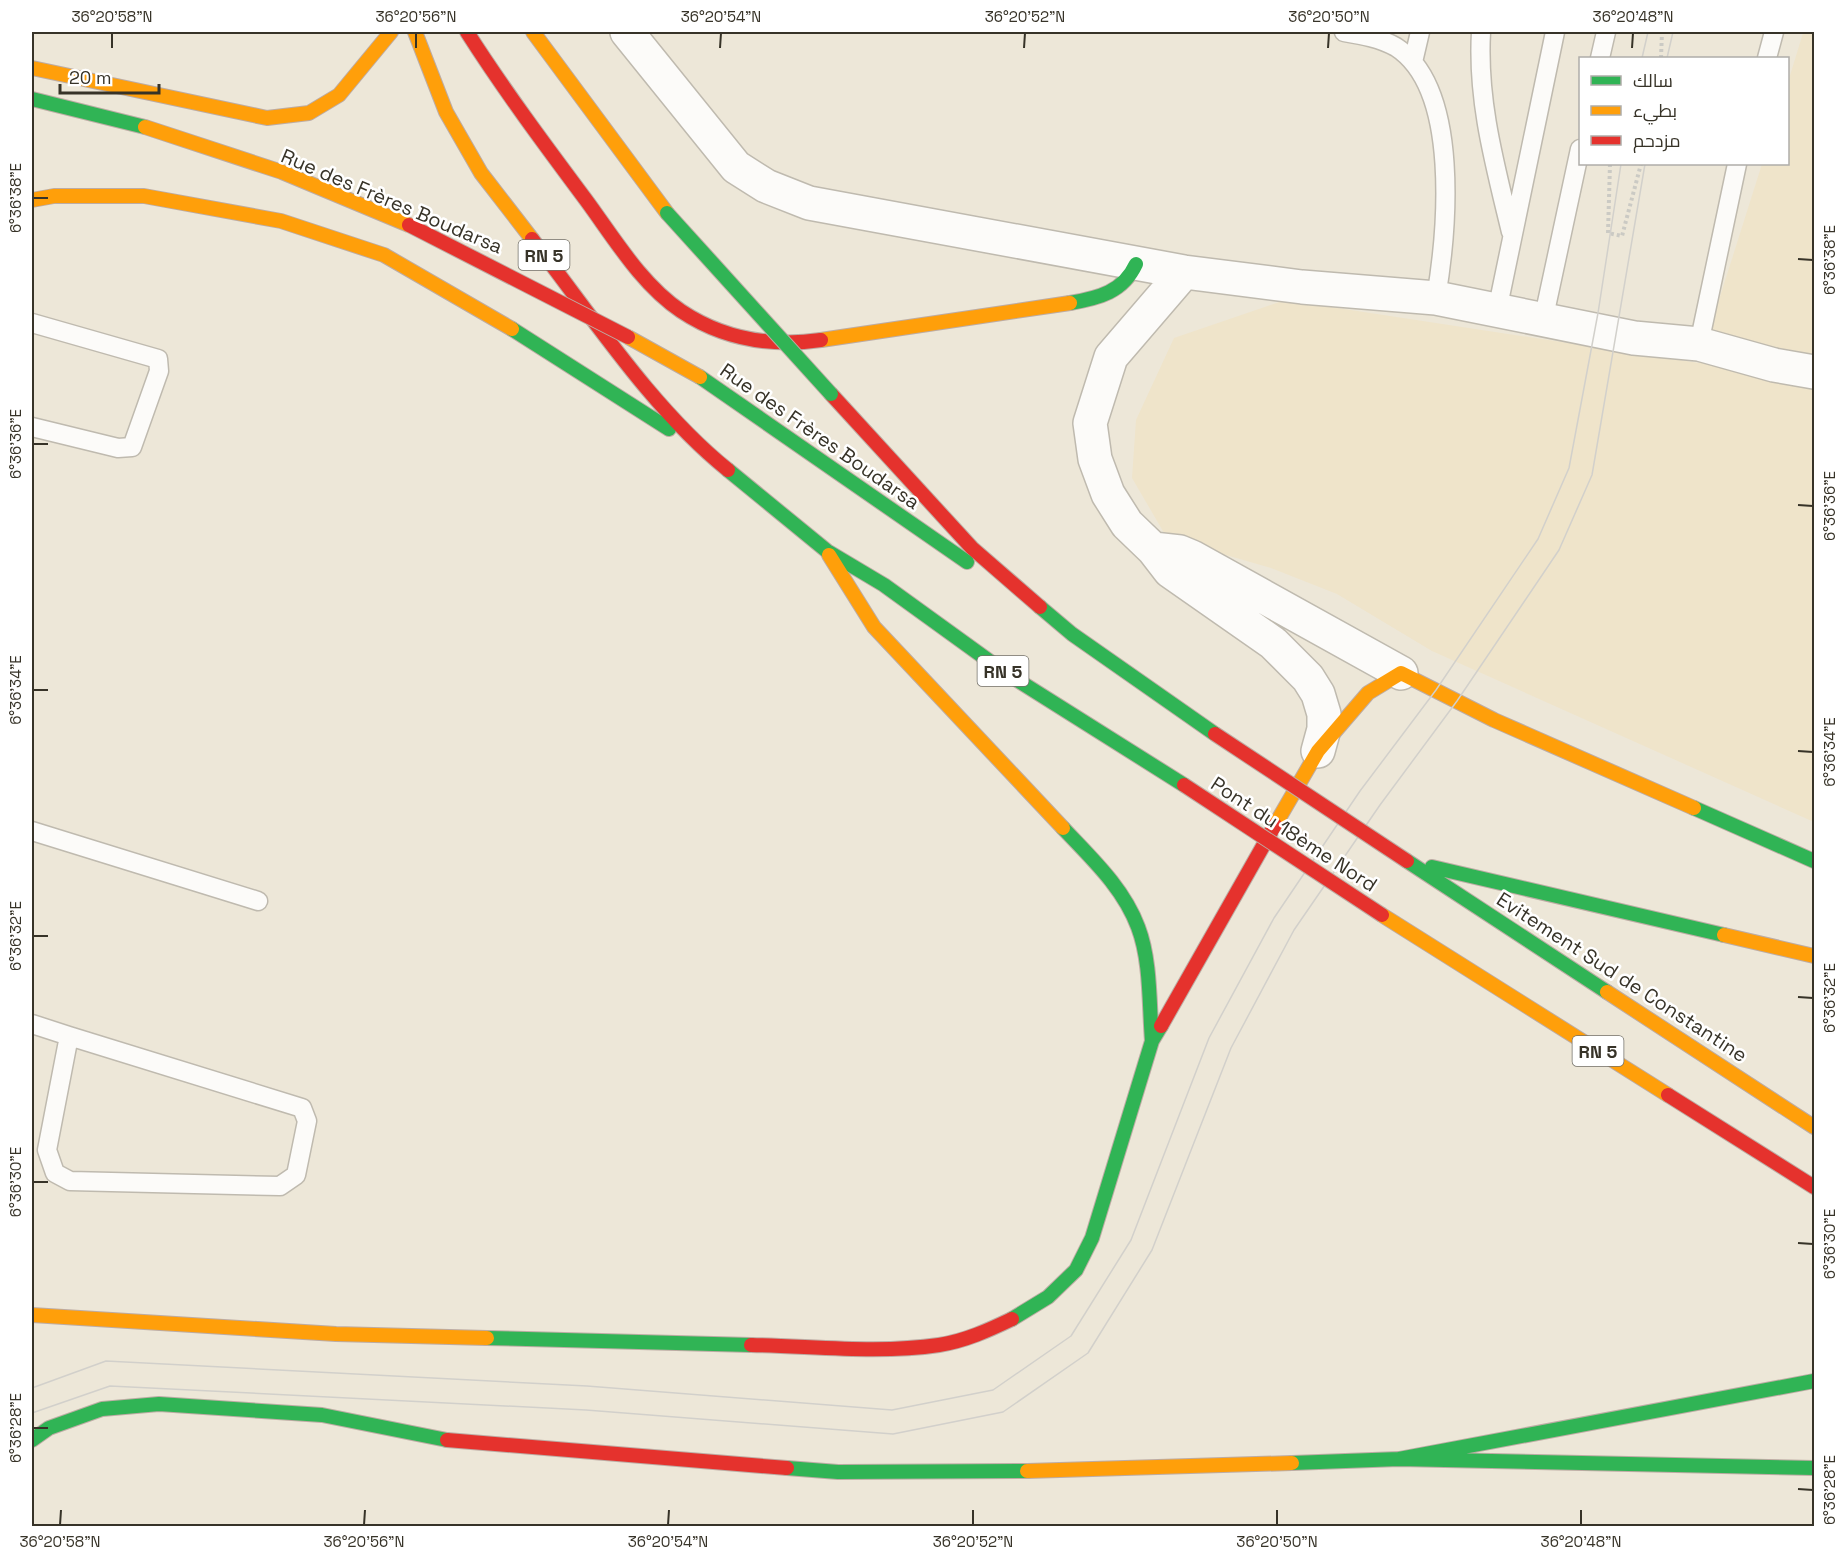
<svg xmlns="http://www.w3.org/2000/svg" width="1846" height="1558" font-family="'Space Grotesk',Cairo,sans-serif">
  <rect width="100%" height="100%" fill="#ede7d8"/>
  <!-- built -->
  <path fill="#efe4ca" d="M1803,33L1814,34V822L1432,651L1337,594L1271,568L1167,538L1132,478L1136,420L1174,338L1285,300L1699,363L1762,164H1788V82Z"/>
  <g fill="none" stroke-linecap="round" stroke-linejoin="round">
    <!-- lane casing -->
    <g stroke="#bfbaaf" stroke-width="21">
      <path id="lane" d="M1344,32C1362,35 1380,38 1396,47C1461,89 1447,232 1436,298
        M1481,32C1477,101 1495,165 1511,232
        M1600,58L1606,32
        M1767,58L1774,32
        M1413,62L1420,32
        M1497,311L1555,32
        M1543,321L1580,149
        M32,323L158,359L159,371L132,447L118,448L32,427
        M1699,344L1737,164
        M32,831L258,901
        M32,1024L69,1036L302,1108L307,1121L296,1175L280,1186L70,1181L55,1173L47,1150L69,1036"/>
    </g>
    <!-- street casing -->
    <g stroke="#bfbaaf" stroke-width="36">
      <path id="street" d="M627,32L736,167L766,186L809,203L1184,272L1302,287L1436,298L1634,338L1699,344L1774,365L1814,372
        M1184,272L1111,357L1090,423L1095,459L1108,494L1127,524L1153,549L1170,571L1273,643L1308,678L1318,694L1324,714V729L1318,751
        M1153,549L1180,552L1192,557L1401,673"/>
    </g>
    <!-- fast casing -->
    <g stroke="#bdaca4" stroke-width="16">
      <path id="fast" d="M32,99L145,127
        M1070,303C1099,298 1123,292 1136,264
        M512,329L669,429
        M700,377L967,562
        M728,470L827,551L884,585L1003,671L1184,785
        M1040,607L1072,634L1215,734
        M1694,808L1814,861
        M1063,828C1091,858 1123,887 1138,927C1151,961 1149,1004 1152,1041
        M1407,861L1607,992
        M1432,867L1724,935
        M1012,1319L1048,1297L1076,1270L1092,1238L1152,1041L1161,1026
        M487,1338L751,1345
        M32,1440L49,1428L102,1409L159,1404L322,1415L447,1440
        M1399,1459L1814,1468
        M1292,1463L1399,1459L1814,1381
        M787,1468L838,1472L1027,1471"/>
    </g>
    <!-- slow casing -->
    <g stroke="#bdaca4" stroke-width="16">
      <path id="slow" d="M415,32L446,112L481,173L532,239
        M533,32L667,213
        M32,68L267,118L309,113L339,95L391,32
        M32,200L54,196H144L281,221L384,255L512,329
        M821,340L1070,303
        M829,555L874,627L1063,828
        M1275,825L1318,751L1368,693L1401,673L1494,720L1694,808
        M1382,915L1668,1095
        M1724,935L1814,956
        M1607,992L1814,1127
        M32,1315L336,1334L487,1338
        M1027,1471L1292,1463"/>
    </g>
    <!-- jam casing -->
    <g stroke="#bdaca4" stroke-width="16">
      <path id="jam" d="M467,32C504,90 545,145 586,200C614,238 641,284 681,311C723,339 771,347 821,340
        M532,239C592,316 652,409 728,470
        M831,394L972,548L1040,607
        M1161,1026L1275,825
        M1668,1095L1814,1187
        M751,1345C812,1346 878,1354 939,1345C965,1341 989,1330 1012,1319
        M447,1440L787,1468"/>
    </g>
    <!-- path -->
    <path stroke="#cbcac4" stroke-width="4" stroke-dasharray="3 3" stroke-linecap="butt" d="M1661,58L1662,32
      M1610,164L1608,233L1622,236L1641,164"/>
    <!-- lane -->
    <use href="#lane" stroke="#fcfbf9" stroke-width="18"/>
    <!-- street -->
    <use href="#street" stroke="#fcfbf9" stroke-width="33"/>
    <!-- fast -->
    <use href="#fast" stroke="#30b455" stroke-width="14"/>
    <!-- slow -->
    <use href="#slow" stroke="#ff9f0a" stroke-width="14"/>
    <!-- jam -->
    <use href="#jam" stroke="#e5322d" stroke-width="14"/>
    <!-- tram -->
    <path stroke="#d2d0cb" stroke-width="1.5" d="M1642,58L1648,32
      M1667,58L1673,32
      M32,1388L106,1361L587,1386L892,1410L993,1390L1071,1336L1131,1240L1209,1038L1274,918L1360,791L1436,690L1538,539L1569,468L1598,313L1621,164
      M32,1413L110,1386L586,1410L893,1434L1003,1412L1088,1353L1152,1250L1231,1048L1294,930L1380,805L1457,701L1559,550L1592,475L1645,164"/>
    <!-- fast-bridge casing -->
    <g stroke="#bdaca4" stroke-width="16" stroke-linecap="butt">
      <path id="fast-bridge" d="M667,213L831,394"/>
    </g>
    <!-- slow-bridge casing -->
    <g stroke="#bdaca4" stroke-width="16" stroke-linecap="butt">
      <path id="slow-bridge" d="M145,127L282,172L409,225
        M628,337L700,377"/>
    </g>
    <!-- jam-bridge casing -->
    <g stroke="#bdaca4" stroke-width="16" stroke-linecap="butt">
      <path id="jam-bridge" d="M409,225L628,337
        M1215,734L1407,861
        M1184,785L1382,915"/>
    </g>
    <!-- fast-bridge -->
    <use href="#fast-bridge" stroke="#30b455" stroke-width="14"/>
    <!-- slow-bridge -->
    <use href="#slow-bridge" stroke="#ff9f0a" stroke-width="14"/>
    <!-- jam-bridge -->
    <use href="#jam-bridge" stroke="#e5322d" stroke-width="14"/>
  </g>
  <!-- ticks -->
  <path fill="none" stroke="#373328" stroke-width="2" d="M112,48V33M416,48V33M720,48L721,33M1024,48L1025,33M1328,48L1329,33M1632,48L1633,33M33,198H48M1798,259L1813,260M33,444H48M1798,505L1813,506M33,690H48M1798,751L1813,752M33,936H48M1798,997L1813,998M33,1182H48M1798,1243L1813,1244M33,1428H48M1798,1489L1813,1490M60,1525L61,1510M364,1525L365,1510M668,1525L669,1510M973,1525V1510M1277,1525V1510M1581,1525V1510"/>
  <g text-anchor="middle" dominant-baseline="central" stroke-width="5" stroke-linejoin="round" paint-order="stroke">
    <!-- shield labels -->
    <g fill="#fff" stroke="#737068" stroke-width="1.5">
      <rect x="518.5" y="240" width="51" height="30" rx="4.5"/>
      <rect x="977.5" y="656" width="51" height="30" rx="4.5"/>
      <rect x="1572.5" y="1036" width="51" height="30" rx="4.5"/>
    </g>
    <g font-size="18" font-weight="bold" fill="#373328">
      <text x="544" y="255">RN 5</text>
      <text x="1003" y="671">RN 5</text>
      <text x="1598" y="1051">RN 5</text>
    </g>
    <!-- street labels -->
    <g font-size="20" fill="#373328" stroke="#fff">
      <text transform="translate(392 201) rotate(23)">Rue des Frères Boudarsa</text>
      <text transform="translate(820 436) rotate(35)">Rue des Frères Boudarsa</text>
      <text transform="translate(1294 834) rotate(33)">Pont du 18ème Nord</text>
      <text transform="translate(1622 977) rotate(33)">Evitement Sud de Constantine</text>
    </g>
  </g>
  <!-- border -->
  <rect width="1846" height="1558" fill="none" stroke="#ffffff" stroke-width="66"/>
  <!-- legend -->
  <rect x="1579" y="57" width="210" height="108" fill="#ffffff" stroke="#afada9" stroke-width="1.5"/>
  <rect x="1591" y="76" width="30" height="9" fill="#30b455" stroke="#afada9" stroke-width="1.5"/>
  <text x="1633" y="87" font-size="18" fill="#373328">سالك</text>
  <rect x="1591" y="106" width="30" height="9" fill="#ff9f0a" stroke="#afada9" stroke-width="1.5"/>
  <text x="1633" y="117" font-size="18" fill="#373328">بطيء</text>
  <rect x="1591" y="136" width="30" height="9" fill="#e5322d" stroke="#afada9" stroke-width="1.5"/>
  <text x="1633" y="147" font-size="18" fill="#373328">مزدحم</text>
  <!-- scale -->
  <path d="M60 84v9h99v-9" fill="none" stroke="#373328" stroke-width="3"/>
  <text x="69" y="84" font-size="18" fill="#373328" stroke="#ffffff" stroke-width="4.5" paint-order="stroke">20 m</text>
  <rect x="33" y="33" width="1780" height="1492" fill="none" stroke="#373328" stroke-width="2"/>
  <g font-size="15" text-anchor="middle" fill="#373328">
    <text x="112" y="22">36°20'58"N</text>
    <text x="416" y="22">36°20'56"N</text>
    <text x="721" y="22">36°20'54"N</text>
    <text x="1025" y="22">36°20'52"N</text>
    <text x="1329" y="22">36°20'50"N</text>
    <text x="1633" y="22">36°20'48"N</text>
    <text transform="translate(16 198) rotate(-90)" y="5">6°36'38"E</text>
    <text transform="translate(1830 260) rotate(-90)" y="5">6°36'38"E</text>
    <text transform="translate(16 444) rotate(-90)" y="5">6°36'36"E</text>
    <text transform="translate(1830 506) rotate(-90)" y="5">6°36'36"E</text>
    <text transform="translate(16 690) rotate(-90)" y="5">6°36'34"E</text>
    <text transform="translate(1830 752) rotate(-90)" y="5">6°36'34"E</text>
    <text transform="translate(16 936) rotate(-90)" y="5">6°36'32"E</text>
    <text transform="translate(1830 998) rotate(-90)" y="5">6°36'32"E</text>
    <text transform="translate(16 1182) rotate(-90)" y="5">6°36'30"E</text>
    <text transform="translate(1830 1244) rotate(-90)" y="5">6°36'30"E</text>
    <text transform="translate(16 1428) rotate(-90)" y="5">6°36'28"E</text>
    <text transform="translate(1830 1490) rotate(-90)" y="5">6°36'28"E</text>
    <text x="60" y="1547">36°20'58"N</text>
    <text x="364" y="1547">36°20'56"N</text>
    <text x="668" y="1547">36°20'54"N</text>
    <text x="973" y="1547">36°20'52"N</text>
    <text x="1277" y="1547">36°20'50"N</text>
    <text x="1581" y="1547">36°20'48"N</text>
  </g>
</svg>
